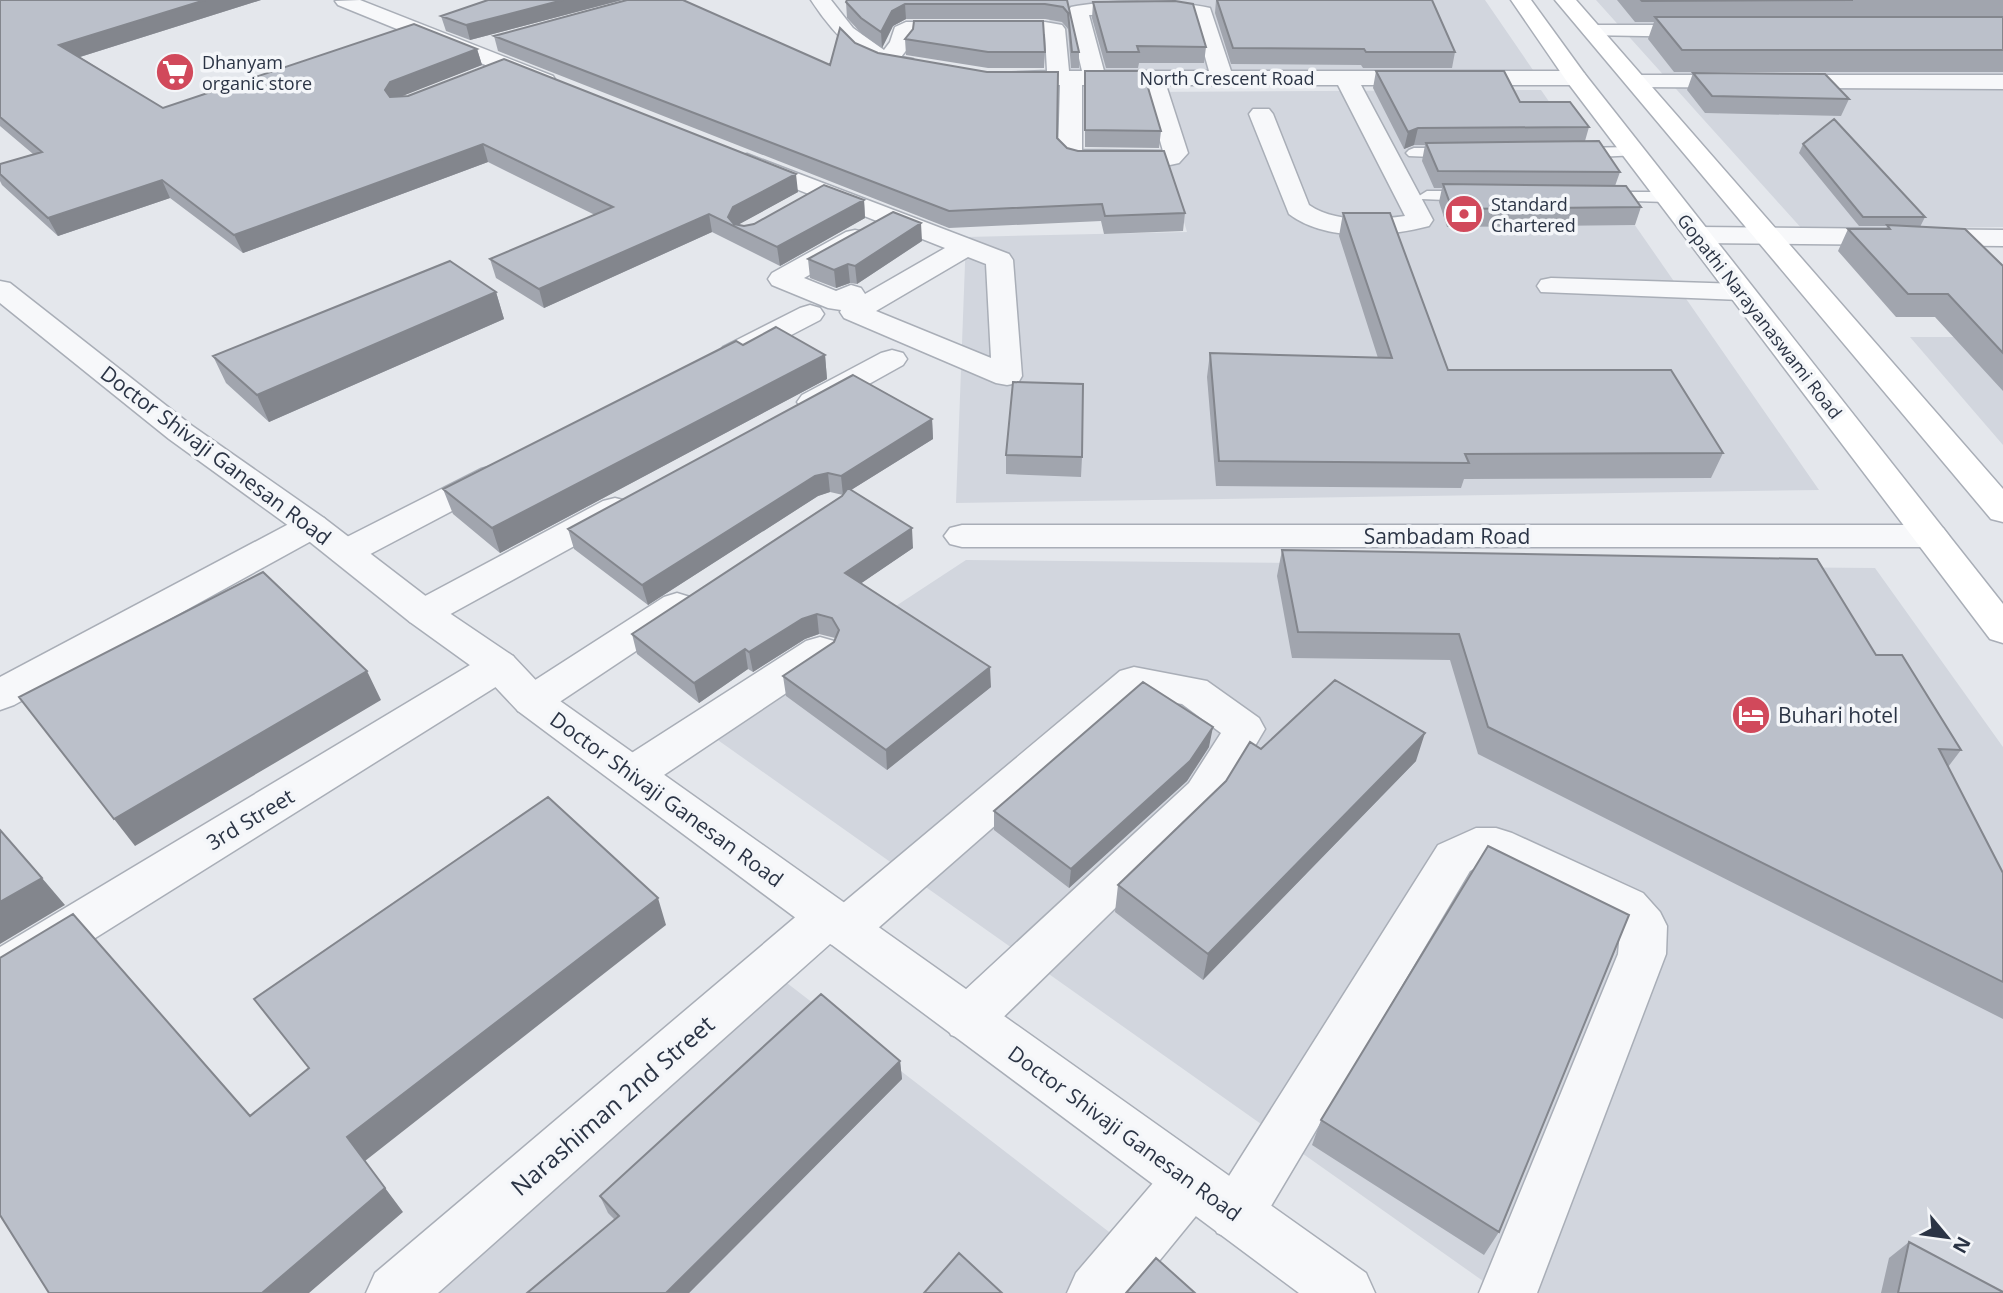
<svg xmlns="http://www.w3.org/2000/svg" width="2003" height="1293" font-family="'Open Sans',sans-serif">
  <rect width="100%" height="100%" fill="#e4e7ec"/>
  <!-- built -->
  <path fill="#d2d6de" d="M1048,0H1485L1533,70L1053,75Z
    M1596,0H2003V227L1803,230Z
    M1541,90L1819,490L956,503L966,237L1187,232L1145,92Z
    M1910,337H2003V445Z
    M966,560L1875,568L2003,747V1293H1500L705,731Z
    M756,959L1188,1293H380Z"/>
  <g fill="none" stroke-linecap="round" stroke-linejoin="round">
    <!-- service casing -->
    <g stroke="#a9aeb7" stroke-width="3">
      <path id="service" d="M1634,147L1639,149L1642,152L1639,155L1575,158L1567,153L1575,148Z
        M1414,148H1455L1463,153L1455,158L1409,156L1406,153L1409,150Z
        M1427,191H1471L1479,196L1471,201L1421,199L1419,196Z
        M1602,192H1668L1676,197L1668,202L1596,200L1594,197L1596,194Z"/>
    </g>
    <!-- minor casing -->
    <g stroke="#a9aeb7" stroke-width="3">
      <path id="minor" d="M360,0L553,76L556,81L553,86H537L338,5L335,1Z
        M811,0H831L853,28L884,50L890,42L895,27L906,22H1045L1062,25L1065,29L1069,71H1082L1068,11L1071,7C1106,0 1175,0 1210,8L1231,71H1576L1584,73L1587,78L1584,83L1576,85H1361L1433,220L1429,226C1387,237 1326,242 1289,214L1249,114L1253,109H1269L1273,114L1309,205C1335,223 1375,220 1405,216L1338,85H1166L1188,153L1179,163L1170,165H1077L1068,163L1058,153L1060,85H1006L998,83L995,78L998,73L1047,71L1045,34H912V43L901,57L913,59L916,64L913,69C871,79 831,31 811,0ZM1174,14L1194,17L1209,71H1104L1089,15ZM1082,85H1144L1163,151L1082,150Z
        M1592,25H1702L1709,27L1712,31L1709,35L1702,37L1585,35L1582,31L1585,27Z
        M1637,75H2003V89L1629,87L1626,82L1629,77Z
        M747,154L1009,254L1013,260L1022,376L1018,383L1007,385L996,383L844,318L840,312L841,310L828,308L772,285L768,279L772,273L846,232L855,230L864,232L868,238L864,244L804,278L836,291L851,285L861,288L865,294L945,248L738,166L735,161L738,156ZM968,257L986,264L991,358L876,311Z
        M1697,227L2003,230V246L1697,243L1688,241L1684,235L1688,229Z
        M1551,278L1741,284L1751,286L1755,292L1751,298L1741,300L1541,292L1537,286L1541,280Z
        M810,305L820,308L824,314L820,320L745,359L734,362L723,359L719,353L723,347L800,308Z
        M892,350L903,353L907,359L903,365L824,409L813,411L802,409L797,402L802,395L881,353Z
        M493,466L505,469L510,476L505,483L359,560L346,564L333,560L328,552L333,544L481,469Z
        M615,498L627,501L632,509L627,517L436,622L423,626L410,622L404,613L410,604L603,501Z
        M312,515L324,518L330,526L324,534L14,705L0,710V677L300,518Z
        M962,525H1931L1943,528L1949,536L1943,544L1931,547H962L950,544L944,536L950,528Z
        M677,593L690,597L696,606L690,615L546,711L532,716L518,711L512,701L518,691L664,597Z
        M820,637L834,641L839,651L834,661L649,785L634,789L619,785L613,773L619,761L806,641Z
        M499,652L513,656L519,666L513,676L17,987L0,993V947L485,656Z
        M1134,667L1207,681L1259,718L1265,729L1219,807L985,1035L968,1041L951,1035L943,1019L951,1003L1189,783L1221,733L1182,704L1142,697L861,943L845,949L830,944L438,1293H366L375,1273L812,903L828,897L843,903L1120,671Z
        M1476,828H1496L1512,833L1643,893L1660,912L1667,926L1666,954L1537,1293H1479L1618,954L1620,932L1611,921L1491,864H1482L1470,871L1255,1233L1236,1241L1217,1233L1209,1214L1217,1195L1438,845Z
        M1190,1154L1209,1162L1217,1181L1209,1200L1133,1293H1067L1076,1273L1171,1162Z"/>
    </g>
    <!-- tertiary casing -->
    <g stroke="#a9aeb7" stroke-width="3">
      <path id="tertiary" d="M0,281L10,283L191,425L324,518L436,604L513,656L546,691L1366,1273L1375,1293H1299L518,711L485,676L410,622L300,534L169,439L0,303Z"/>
    </g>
    <!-- secondary casing -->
    <g stroke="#a9aeb7" stroke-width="3">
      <path id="secondary" d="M1511,0H1531L1584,73L2003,604V643L1990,639L1568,83Z
        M1555,0H1576L2003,489V522L1991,519Z"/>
    </g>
    <!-- service -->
    <use href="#service" fill="#f7f8fa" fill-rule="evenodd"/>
    <!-- minor -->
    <use href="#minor" fill="#f7f8fa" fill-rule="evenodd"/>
    <!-- tertiary -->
    <use href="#tertiary" fill="#f7f8fa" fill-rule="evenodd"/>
    <!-- secondary -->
    <use href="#secondary" fill="#fff" fill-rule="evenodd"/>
  </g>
  <!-- wall -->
  <path fill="#a1a5ae" d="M0,0H261L80,57L163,108L477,49L482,65L400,96L798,192L737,225L744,226L864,200L865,218L780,266L712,232L544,308L496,278L490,259L595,215L488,162L243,253L170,198L58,236L2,185L0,181V164L33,154L0,126Z
    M488,0H622L470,40L446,31L441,16Z
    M1067,0L1079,52V68H1071L1068,29L1062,22L1045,19H906L893,26L882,48L862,34L847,18L846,2Z
    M1216,0H1432L1455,52L1452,68H1363L1361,65L1231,64L1215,13Z
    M1617,0H2003V72H1674L1648,39L1654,22H1635Z
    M1093,2L1206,47L1204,63H1139L1138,68H1106L1092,18Z
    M494,36L830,65L855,43L1057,138L1067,148L1185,213L1183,231L1104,234L1101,221L949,228L498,51Z
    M905,39L1045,52L1044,68H988L906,55Z
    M1085,71L1161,131L1159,148L1085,147Z
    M1376,71L1520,102L1589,127L1585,141L1620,172L1615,186L1641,207L1635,225L1447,227L1439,202L1442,188H1434L1422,161L1425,145H1414L1404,149L1373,88Z
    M1693,73L1849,99L1841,116L1705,113L1687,90Z
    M1803,144L1925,217L1920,227L2003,266V391L1935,317H1896L1838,251L1848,229H1886L1887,226H1859L1799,153Z
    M1343,213L1448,370L1723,453L1711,478L1464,479L1461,488L1216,486L1207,377L1210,353L1378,358L1339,236Z
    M922,241L857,284L850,283L836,288L810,278L808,259Z
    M496,292L504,319L269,422L226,383L213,356Z
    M743,345L825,355L827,379L500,553L453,514L443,489Z
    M932,419L933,439L851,490L913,548L861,583L991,687L887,770L786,696L783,676L834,642L835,638L819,634L805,639L753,672L748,669L699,703L637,654L632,634L843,495L830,492L818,496L648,605L574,549L568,529Z
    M1006,455L1082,457L1081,477L1006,474Z
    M1282,550L1876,655L1961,750L1948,767L2003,873V1019L1478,754L1450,660L1292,658L1277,576Z
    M1209,747L1187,781L1069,888L994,830V811Z
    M1261,749L1416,761L1203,980L1115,912L1118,885Z
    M900,1061L902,1079L689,1293H527L615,1220L608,1213L600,1196Z
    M1321,1120L1499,1232L1484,1255L1312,1145Z
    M1909,1242L2003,1293H1881L1889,1258Z"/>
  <!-- shaded-wall -->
  <path fill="#83868d" d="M205,0H261L67,61L59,45Z
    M563,0H622L470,40L466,25Z
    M905,4L906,19L893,26L882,48L881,32L892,11Z
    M477,49L482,65L395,99L391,107L385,90L390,82Z
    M1418,128L1414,145L1404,149L1408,132Z
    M483,144L488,162L243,253L234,235Z
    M796,174L798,192L736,226L728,217L733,207Z
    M162,180L170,198L58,236L48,218Z
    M864,200L865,218L780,266L777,247Z
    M709,214L712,232L544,308L539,289Z
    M921,223L922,241L857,284L855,266Z
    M848,264L850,283L836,288L834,270Z
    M496,292L504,319L269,422L257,395Z
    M825,355L827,379L500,553L492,528Z
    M932,419L933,439L843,495L841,476Z
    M828,473L830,492L818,496L648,605L642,585L815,476Z
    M912,528L913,548L847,593L845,573Z
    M817,614L819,634L805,639L753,672L749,652L802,619Z
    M745,649L748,669L699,703L694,683Z
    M990,667L991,687L887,770L886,750Z
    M367,671L381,700L135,846L114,819Z
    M1213,727L1209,747L1187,781L1069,888L1071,869Z
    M1425,733L1416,761L1203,980L1208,954Z
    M42,878L65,905L0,944V902Z
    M658,898L666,925L365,1161L403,1212L309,1293H262L347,1137Z
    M900,1061L902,1079L689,1293H666Z"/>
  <!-- building -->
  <path fill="#bbc0ca" stroke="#83868d" stroke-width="2" d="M0,0H205L59,45L163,108L414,24L477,49L390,82L385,90L390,97L408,96L504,59L796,174L733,207L728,217L734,224L744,226L754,224L824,185L864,200L777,247L709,214L539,289L490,259L613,207L483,144L234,235L162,180L48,218L0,174V164L42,152L0,117Z
    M488,0H563L466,25L441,16Z
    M627,0H683L830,65L840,28L855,43L878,53L987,72H1058L1057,138L1067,148L1078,151H1164L1185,213L1105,216L1102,204L949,211L494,36Z
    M847,0H1067L1079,52H1072L1068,13L1063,7L1045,4H905L892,11L881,32L861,18L846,2Z
    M1217,0H1432L1455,52H1366L1364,49L1233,48Z
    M1641,0H1853L1642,1Z
    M1175,1L1193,4L1206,47L1137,46L1139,52H1107L1093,2Z
    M1655,17H2003V50H1682Z
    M914,21H1043L1045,52H988L905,39L913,29Z
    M1085,71H1143L1161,131L1085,130Z
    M1376,71H1504L1520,102H1570L1589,127L1418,128L1408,132Z
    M1693,73L1825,74L1849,99L1712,96Z
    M1834,119L1925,217H1863L1803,144Z
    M1599,141L1620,172L1438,171L1426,143Z
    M1443,184L1626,186L1641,207L1452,209Z
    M893,212L921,223L855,266L848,264L834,270L808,259Z
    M1343,213H1390L1448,370H1671L1723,453L1465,454L1469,463L1219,461L1210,353L1392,358Z
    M1887,225L1965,229L2003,266V353L1948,294H1908L1848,229H1890Z
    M450,261L496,292L257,395L213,356Z
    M776,327L825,355L492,528L443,489L736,341L743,345Z
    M853,375L932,419L841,476L828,473L815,476L642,585L568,529Z
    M1013,382L1083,384L1082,457L1006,455Z
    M848,488L912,528L845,573L990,667L886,750L783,676L834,642L839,630L832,618L817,614L802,619L749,652L745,649L694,683L632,634L842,496Z
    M1282,550L1817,559L1876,655H1902L1961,750L1939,749L2003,873V982L1488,727L1459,634L1298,632Z
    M263,572L367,671L114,819L19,697Z
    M1335,680L1425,733L1208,954L1118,885L1226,781L1250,742L1261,749Z
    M1143,682L1213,727L1190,761L1071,869L994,811Z
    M548,797L658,898L347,1137L385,1188L262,1293H49L0,1215V958L73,914L250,1116L309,1068L254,999Z
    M0,830L42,878L0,902Z
    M1488,846L1629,915L1499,1232L1321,1120Z
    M821,994L900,1061L666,1293H527L619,1216L600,1196Z
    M1909,1242L2003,1292V1293H1898Z
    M959,1253L1002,1293H924Z
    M1156,1258L1195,1293H1126Z"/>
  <!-- icons -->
  <defs>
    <g id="supermarket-disc" transform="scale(2.0125)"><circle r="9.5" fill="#d1495b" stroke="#f4f6f9"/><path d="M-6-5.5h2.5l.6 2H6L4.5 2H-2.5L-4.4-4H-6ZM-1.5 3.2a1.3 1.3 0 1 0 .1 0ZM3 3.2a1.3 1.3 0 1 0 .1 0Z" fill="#fff"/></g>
    <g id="bank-disc" transform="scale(2.0125)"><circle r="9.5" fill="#d1495b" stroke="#f4f6f9"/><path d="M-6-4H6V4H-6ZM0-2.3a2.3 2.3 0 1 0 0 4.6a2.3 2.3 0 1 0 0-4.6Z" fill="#fff"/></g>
    <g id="hotel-disc" transform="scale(2.0125)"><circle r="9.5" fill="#d1495b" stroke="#f4f6f9"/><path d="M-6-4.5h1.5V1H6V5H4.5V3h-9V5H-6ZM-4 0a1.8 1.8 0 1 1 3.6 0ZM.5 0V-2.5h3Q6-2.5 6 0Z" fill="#fff"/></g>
  </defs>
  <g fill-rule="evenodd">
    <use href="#supermarket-disc" x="175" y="72"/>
    <use href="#bank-disc" x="1464" y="214"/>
    <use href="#hotel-disc" x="1751" y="715"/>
  </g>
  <g text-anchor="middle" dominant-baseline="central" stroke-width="7" stroke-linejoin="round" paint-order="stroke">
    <!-- far-poi labels -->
    <g font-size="18" fill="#2b3445" stroke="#f4f6f9" text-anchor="start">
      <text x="202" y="62">Dhanyam<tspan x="202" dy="21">organic store</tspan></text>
      <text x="1491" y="204">Standard<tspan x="1491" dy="21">Chartered</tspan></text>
    </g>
    <!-- far-street labels -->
    <g font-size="18" fill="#2b3445" stroke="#f4f6f9">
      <text x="1227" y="78">North Crescent Road</text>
      <text transform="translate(1760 316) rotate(52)">Gopathi Narayanaswami Road</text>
    </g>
    <!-- street labels -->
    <g font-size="21" fill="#2b3445" stroke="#f4f6f9">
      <text transform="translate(216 455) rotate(37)">Doctor Shivaji Ganesan Road</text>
      <text x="1447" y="536">Sambadam Road</text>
      <text transform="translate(667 799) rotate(36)">Doctor Shivaji Ganesan Road</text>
      <text transform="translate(250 819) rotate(-31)">3rd Street</text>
      <text transform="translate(1125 1133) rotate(36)">Doctor Shivaji Ganesan Road</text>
    </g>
    <!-- poi labels -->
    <g font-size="21" fill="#2b3445" stroke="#f4f6f9" text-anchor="start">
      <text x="1778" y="715">Buhari hotel</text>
    </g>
    <!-- near-street labels -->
    <g font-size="24" fill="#2b3445" stroke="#f4f6f9">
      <text transform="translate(612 1105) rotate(-41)">Narashiman 2nd Street</text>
    </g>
  </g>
  <!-- north arrow -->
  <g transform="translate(1947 1237) rotate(119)" stroke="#f4f6f9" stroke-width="5" paint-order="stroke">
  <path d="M0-5L12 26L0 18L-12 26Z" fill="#2b3445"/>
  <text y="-10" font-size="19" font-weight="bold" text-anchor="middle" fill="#2b3445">N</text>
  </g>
</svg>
